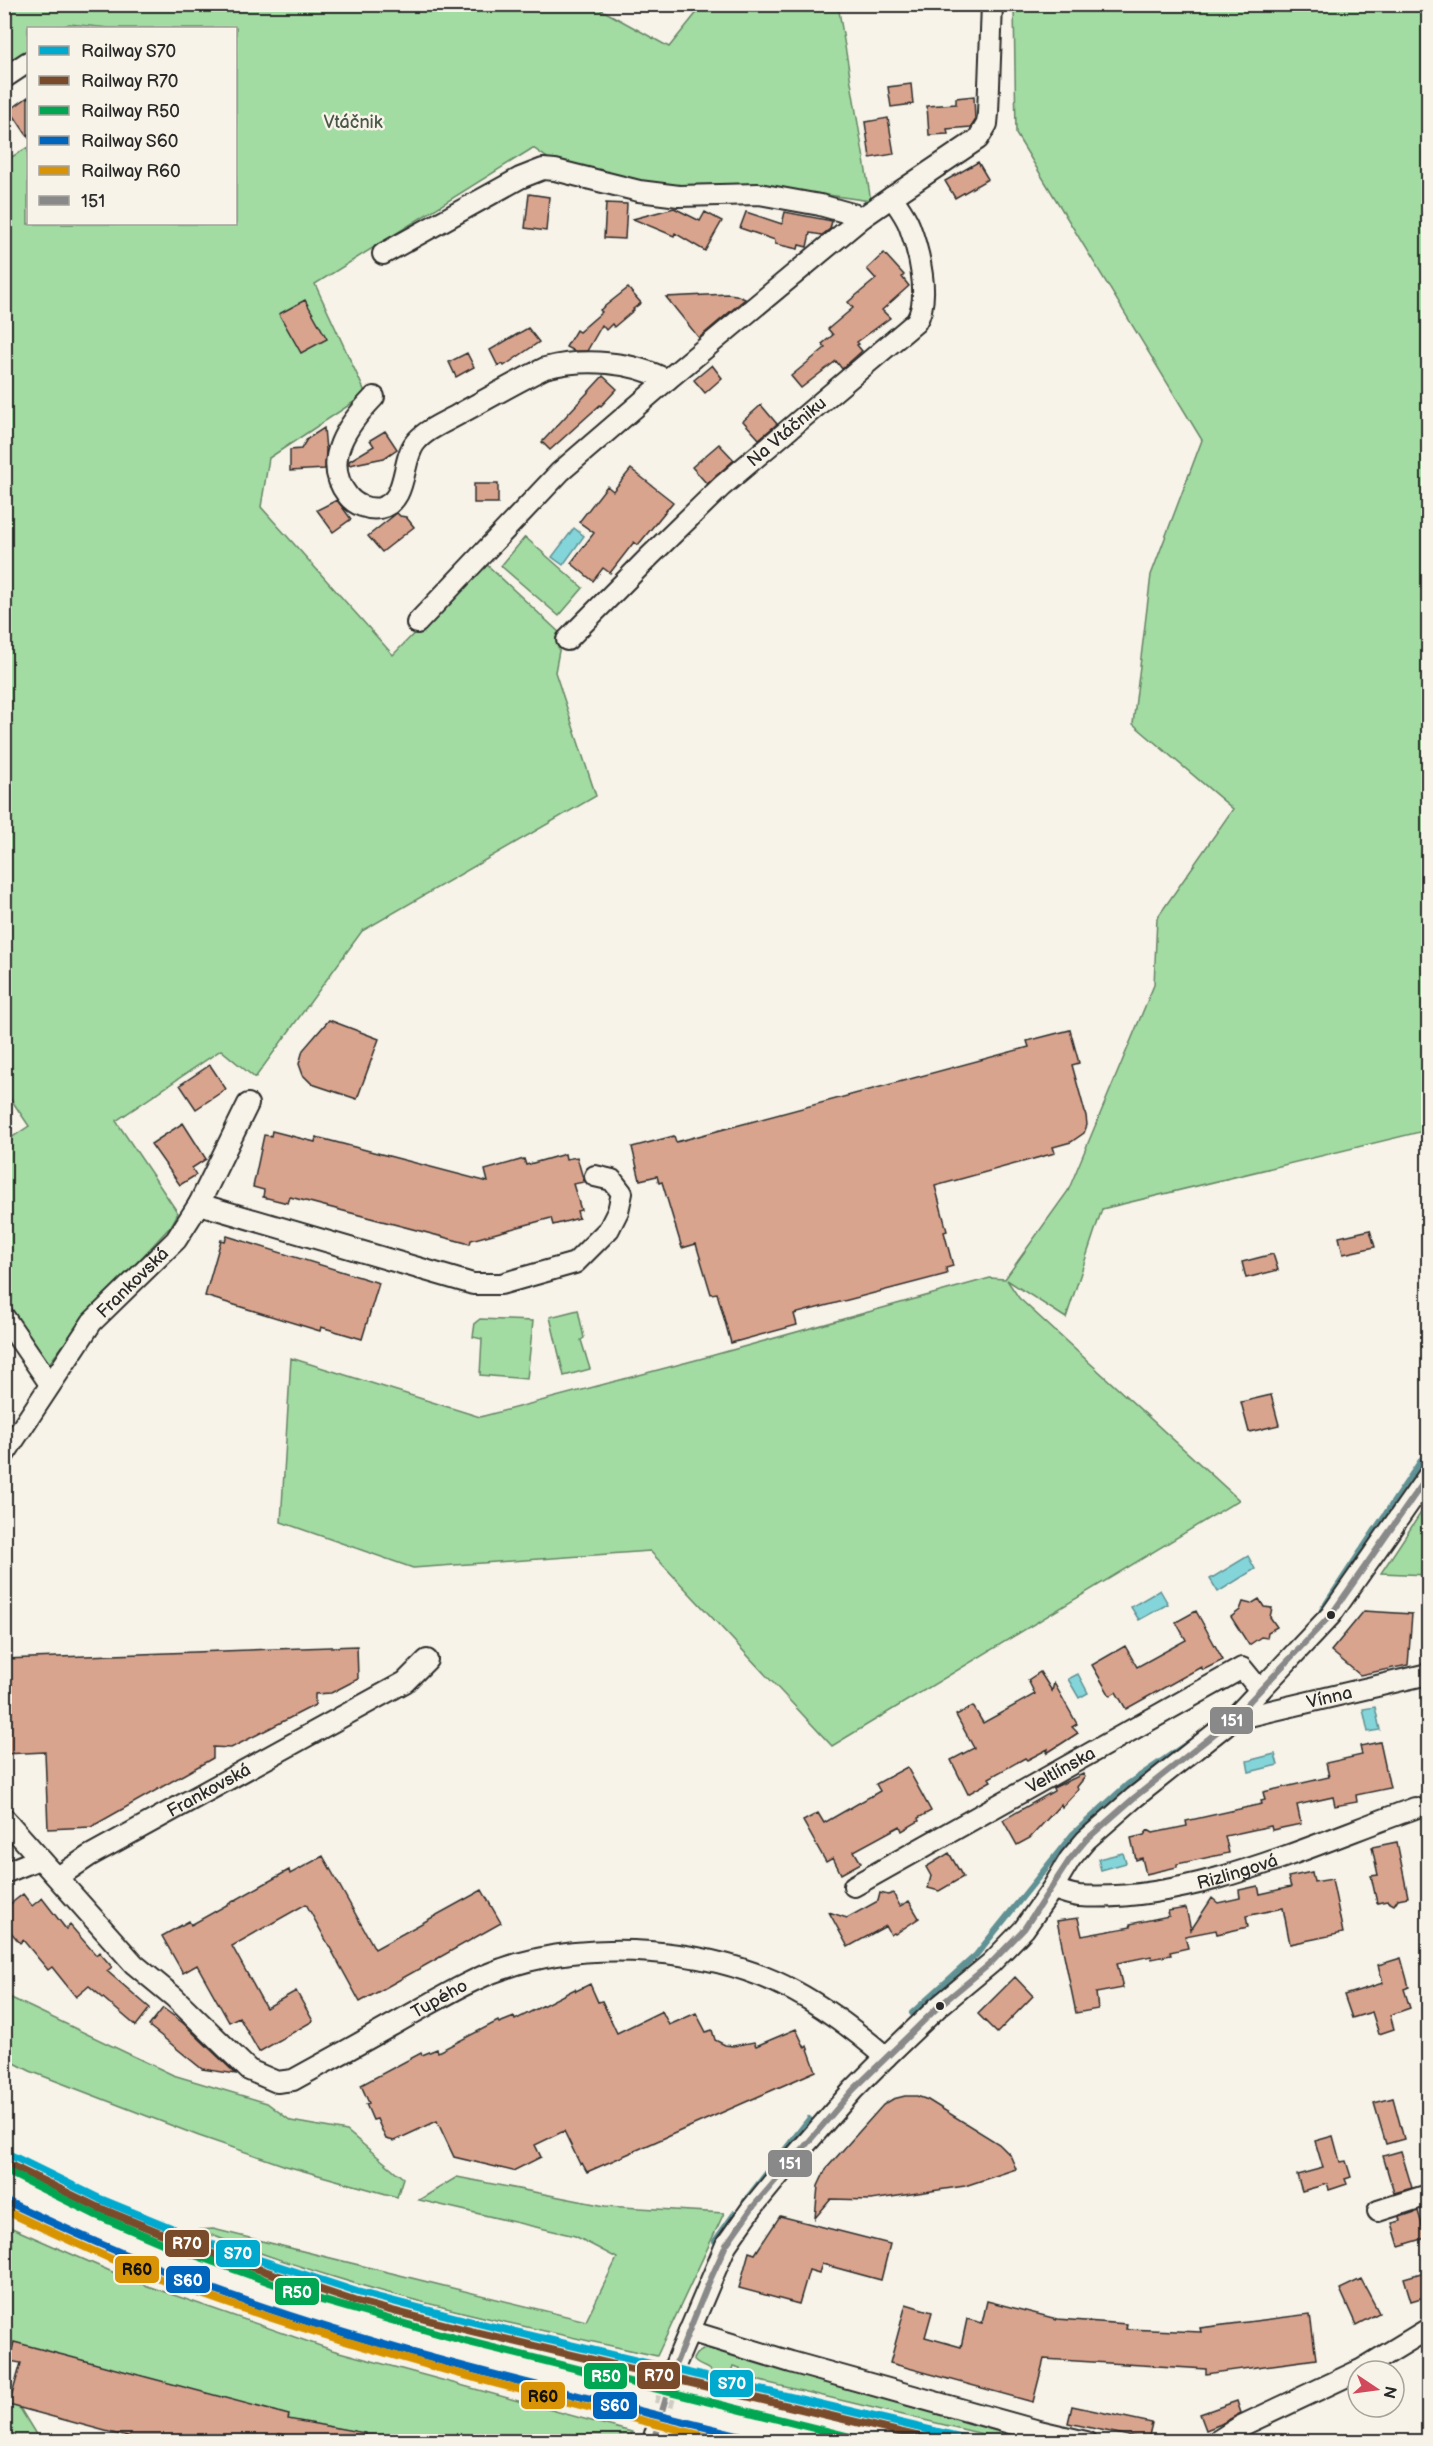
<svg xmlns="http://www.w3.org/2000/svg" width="1433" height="2446" font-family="'Balsamiq Sans',sans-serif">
  <rect width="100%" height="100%" fill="#f7f3e8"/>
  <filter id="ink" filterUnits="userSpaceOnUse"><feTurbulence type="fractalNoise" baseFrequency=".0167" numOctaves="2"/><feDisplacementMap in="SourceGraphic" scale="12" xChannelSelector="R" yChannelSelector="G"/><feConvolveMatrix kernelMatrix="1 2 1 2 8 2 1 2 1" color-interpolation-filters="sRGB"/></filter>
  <g filter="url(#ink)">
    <!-- green -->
    <path fill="#a2dca2" stroke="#668466" stroke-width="1.5" d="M5,5H593L669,47L703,5H838L871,201L785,189H676L569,173L533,148L315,284L366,394L269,458L261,507L393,655L484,562L562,635L555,672L596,796L362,931L255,1078L221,1050L116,1121L178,1213L171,1226L77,1327L48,1365L4,1297L5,1142L29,1126L4,1089L5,161L28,147V224H236V28H109L69,24L61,28H28V50L5,65Z
      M1014,5H1428V1130L1102,1209L1066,1318L1007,1280L1019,1298L1239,1500L832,1746L650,1551L413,1568L281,1522L291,1358L480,1417L707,1357L990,1278L1005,1279L1068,1191L1154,985L1157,918L1233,809L1133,724L1151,575L1202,440L1016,134Z
      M525,537L583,588L559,616L501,566Z
      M578,1310L584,1338L581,1340L590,1369L564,1376L550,1317Z
      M480,1319L533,1321L527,1379L480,1375L482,1339L473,1337L475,1323Z
      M1428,1502V1575L1381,1573Z
      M5,1995L173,2075L267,2103L291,2121L347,2131L403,2178L397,2197L286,2166L199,2136L30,2071L5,2058Z
      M457,2177L605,2206L724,2213L657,2356C502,2322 347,2290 199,2230L213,2229L586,2321L617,2258L575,2236L419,2200Z
      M5,2225L133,2281L332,2350L632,2432L630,2442H407L311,2423L307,2439L14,2343L10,2358H5Z
      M708,2347L734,2353L1055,2441H1012L739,2376L740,2368L733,2366L730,2376L712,2373C707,2365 697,2367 693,2359L696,2354Z
      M5,2393L12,2395L40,2441L5,2442Z"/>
    <!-- water -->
    <path fill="#83d5da" stroke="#609194" stroke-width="1.5" d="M574,528L584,536L563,565L552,557Z
      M1248,1556L1255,1569L1218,1592L1210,1579Z
      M1160,1590L1168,1604L1139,1620L1131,1607Z
      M1078,1674L1088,1693L1079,1698L1068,1679Z
      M1375,1707L1380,1730L1368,1732L1363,1709Z
      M1275,1754L1278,1765L1249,1772L1247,1761Z
      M1123,1853L1126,1863L1101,1870L1098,1859Z"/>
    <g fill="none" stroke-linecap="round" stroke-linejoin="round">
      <!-- stream -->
      <path stroke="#609194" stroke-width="6" d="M1322,1610L1428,1450
        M912,2013L976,1955L1073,1834L1128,1784L1191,1741
        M745,2201L809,2119
        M715,2241L735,2213"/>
    </g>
    <!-- building -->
    <path fill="#d9a48e" stroke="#2b2b2b" stroke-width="1.5" d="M911,84L913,104L891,107L888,87Z
      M974,96L975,121L971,127L947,129L948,134L929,135L927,106L956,104V98Z
      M28,97V137L10,110Z
      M888,118L894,154L870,158L865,122Z
      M978,162L988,179L955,198L945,181Z
      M529,194L549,197L546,231L525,228Z
      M606,203L627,204L625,239L604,238Z
      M674,208L700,221L705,212L722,221L705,251L675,233L674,236L633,219Z
      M746,212L782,224L785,212L832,221L830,229L822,235L810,233L807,247L799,245L798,249L775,244V240L740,228Z
      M884,253L904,275L902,277L909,286L882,310L890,318L857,342L859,344L857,345L862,351L842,369L836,361L801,388L791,376L825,348L822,344L833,335L828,329L853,308L848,302L876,279L867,269Z
      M628,288L641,303L633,309L634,310L614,327L612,324L606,330L602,325L587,351H574L566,347L576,330L579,332L602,312L600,310Z
      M728,294L736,295L745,299L699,338L666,297Z
      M305,300L327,339L301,353L279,314Z
      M528,328L539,342L504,366L503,364L498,366L490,350Z
      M467,353L474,367L456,377L449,362Z
      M712,365L722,378L705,393L694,380Z
      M603,376L617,389L601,406L600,405L550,450L542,442Z
      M761,405L777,424L759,439L743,421Z
      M324,428L326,450L325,469L290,471V450L301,449L307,439Z
      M385,431L397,449L384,458L349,465V461L374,446L370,440Z
      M719,444L734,460L707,484L692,467Z
      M631,469L673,502L638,545L634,542L610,573L603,568L593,581L571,563L594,533L579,522L607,486L613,491Z
      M474,484H498V503H474Z
      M337,500L351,519L333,532L317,510Z
      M397,513L400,516L406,517L414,527L382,552L368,536Z
      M329,1020L379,1039L357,1099L312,1084L303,1075L299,1064L303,1050Z
      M1070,1030L1079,1063L1072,1065L1086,1116L1087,1125L1084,1133L1071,1142L1053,1147L1055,1153L935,1186L947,1231L944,1232L953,1266L946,1268L947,1274L794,1314L797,1325L731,1343L717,1293L711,1294L696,1244L682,1248L662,1182L659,1183L657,1176L640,1180L632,1147L674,1136L676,1142L1029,1047L1027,1041Z
      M210,1065L226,1089L196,1109L180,1085Z
      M183,1123L206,1159L192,1168L196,1175L180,1185L151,1144Z
      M272,1131L315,1142L316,1137L488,1182L485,1170L524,1159L526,1165L565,1154L566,1159L577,1157L584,1182L573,1184L581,1210L577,1211L579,1218L553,1225L551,1218L471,1240L470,1244L290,1197L288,1203L263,1197L264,1190L253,1187L264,1135L271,1136Z
      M1370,1230L1375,1247L1343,1254L1339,1237Z
      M227,1236L379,1283L362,1339L321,1327L320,1331L205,1296L221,1240L225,1241Z
      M1273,1254L1278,1270L1246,1278L1242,1262Z
      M1271,1395L1279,1425L1249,1432L1241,1402Z
      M1259,1599L1264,1607L1272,1608L1270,1617L1277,1627L1268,1632L1267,1638L1261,1637L1249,1645L1231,1617L1240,1610L1243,1602L1251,1604Z
      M1196,1611L1223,1660L1203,1670L1201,1667L1126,1709L1116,1692L1110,1696L1092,1665L1125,1646L1137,1667L1186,1640L1176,1622Z
      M1364,1611L1412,1614L1408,1665L1360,1675L1331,1651Z
      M357,1646L358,1679L331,1693L315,1694V1705L231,1748L213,1747V1758L91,1827L48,1829L45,1752L4,1754V1659Z
      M1040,1672L1052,1691L1054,1683L1077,1724L1072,1727L1078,1733L1047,1753L1048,1749L1027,1760L1025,1758L989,1778L991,1781L968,1794L951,1760L974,1748L956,1715L973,1706L983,1723L1035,1694L1028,1680Z
      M1380,1742L1390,1788L1356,1795L1357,1802L1335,1806L1333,1797L1297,1805L1301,1824L1272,1830L1271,1826L1225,1836L1229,1853L1177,1864V1867L1146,1874L1142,1858L1136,1860L1131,1838L1144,1835L1148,1830L1153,1833L1187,1826L1186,1821L1262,1804L1261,1801L1265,1800L1263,1792L1329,1777L1326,1763L1362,1755L1360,1746Z
      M907,1767L931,1811L918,1818L919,1821L902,1831L900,1826L854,1851L861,1863L841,1874L833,1858L826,1862L803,1821L818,1813L824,1823L880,1791L876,1784Z
      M1083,1774L1085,1777L1077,1787L1078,1790L1062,1807L1061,1804L1030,1838L1017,1845L1003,1820L1054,1791L1053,1788Z
      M1397,1842L1408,1897L1398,1899L1394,1905L1387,1901L1377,1903L1371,1876L1378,1875L1372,1847Z
      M949,1853L963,1877L939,1891L928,1888L931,1876L926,1867Z
      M323,1856L375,1949L482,1890L501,1923L360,2002L306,1904L232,1946L266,2008L296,1991L313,2021L259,2052L239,2017L229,2022L197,1965L183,1973L162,1936L189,1921L191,1925L289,1870L290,1874Z
      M1312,1872L1314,1882L1332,1879L1343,1933L1290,1944L1283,1908L1246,1916L1248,1927L1217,1934L1216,1930L1185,1936L1188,1948L1170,1952L1171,1955L1152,1959L1151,1956L1117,1963L1123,1988L1096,1993L1098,2009L1076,2013L1057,1921L1078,1918L1082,1936L1131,1927L1130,1924L1169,1916L1168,1911L1186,1908L1191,1930L1212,1898L1218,1903L1240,1898L1239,1890L1258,1886L1260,1894L1291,1887L1288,1877Z
      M880,1893L888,1895L893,1893L900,1906L909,1901L919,1918L895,1934L894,1933L891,1935L886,1926L848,1947L829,1912L847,1918L878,1901Z
      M23,1894L32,1906L42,1898L66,1929L70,1925L96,1955L99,1952L112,1967L107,1971L150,2008L136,2026L89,1986L76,1997L52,1967L48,1970L23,1940L20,1943L4,1924V1909Z
      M1401,1958L1409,1987L1404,1989L1410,2008L1390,2015L1394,2029L1379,2034L1372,2012L1352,2018L1344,1995L1383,1983L1378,1965Z
      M1015,1977L1033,1996L997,2033L978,2014Z
      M590,1984L598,2002L602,2001L617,2033L662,2011L669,2025L696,2013L706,2032L712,2030L715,2040L725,2045L733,2046L754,2042L756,2046L796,2029L805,2048L807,2046L816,2071L587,2172L582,2163L580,2164L564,2131L535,2145L541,2157L513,2171L454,2157L437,2121L394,2141L386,2139L377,2119L373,2120L366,2104L369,2103L361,2085L421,2053L422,2055L437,2049L438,2052L498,2021L499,2023L514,2017L515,2020L575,1989L576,1991Z
      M163,2008L183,2023L236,2074L202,2069L149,2026Z
      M905,2096H917L928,2100L999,2144L1010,2155L1016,2169L965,2186L871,2200L831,2199L815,2218L818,2186L826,2169L883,2105L893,2099Z
      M1393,2098L1404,2139L1386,2144L1374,2103Z
      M1333,2136L1340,2162L1346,2161L1351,2177L1345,2179L1347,2184L1329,2190L1327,2184L1302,2191L1297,2175L1323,2168L1315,2141Z
      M1401,2151L1412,2188L1394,2193L1383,2156Z
      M1418,2211L1426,2238L1399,2246L1392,2223L1401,2221L1400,2217Z
      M780,2216L890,2244L881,2280L822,2264L819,2273L809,2270L799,2304L739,2288L749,2252L755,2254Z
      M1428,2271V2296L1411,2301L1404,2278Z
      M1361,2279L1379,2313L1356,2325L1340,2289Z
      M987,2301L1057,2319L1127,2324L1126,2329L1201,2332L1200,2328L1310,2314L1316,2359L1206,2374V2369L1044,2359L1033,2402L890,2363L906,2304L932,2312L925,2337L961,2347L967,2319L982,2323Z
      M14,2342L289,2415L288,2419L365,2433L364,2442H320L279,2434L278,2442H146L9,2405L21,2363L9,2361Z
      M1237,2401L1241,2413L1221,2424L1206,2430L1200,2414Z
      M1072,2406L1152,2423L1148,2440L1068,2423Z"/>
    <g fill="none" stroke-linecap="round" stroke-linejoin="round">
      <!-- minor-tunnel -->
      <path stroke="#cecbc2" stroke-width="20" stroke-dasharray="20 10" stroke-linecap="butt" d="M655,2434L676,2363"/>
      <!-- minor casing -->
      <g stroke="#2b2b2b" stroke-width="24">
        <g id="minor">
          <path d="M4,78L28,62"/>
          <path d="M892,197L978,139L987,124L988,113L992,4"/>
          <path d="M374,397C348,424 320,461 348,496C355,505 368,510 380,508C408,502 401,461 415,443C426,429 446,422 461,413C489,398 516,382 545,368C584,358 632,361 667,380L863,217L820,205L759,194L679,196L639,191L555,170L543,169L520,178L383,254"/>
          <path d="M417,623L560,472L667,380"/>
          <path id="s1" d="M567,640L650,556L722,486L916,322C931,298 919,251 909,225C905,215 898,206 892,197L863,217"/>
          <path d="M199,1204L473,1284H501L575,1263L609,1229L618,1211L622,1193L612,1180L595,1176"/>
          <path d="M4,1317L50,1384"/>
          <path id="s2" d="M4,1455L92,1322L176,1240L199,1204L248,1104"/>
          <path id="s3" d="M1232,1720L1428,1674"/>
          <path id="s4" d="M4,1818L134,1964L174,1997L249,2070L277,2082L293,2080C331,2059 370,2038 408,2016C439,1999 469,1980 502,1969C588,1938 713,1947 794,1991C828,2009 857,2032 886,2057"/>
          <path d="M4,1873L39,1859"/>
          <path id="s5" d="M58,1877L89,1856L405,1682L427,1660"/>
          <path id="s6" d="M854,1886L1242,1668L1260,1690"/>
          <path id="s7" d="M1052,1889C1061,1891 1070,1895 1079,1896C1190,1903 1311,1845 1415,1808"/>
          <path d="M1378,2211L1428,2195"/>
          <path d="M689,2331L791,2362L1035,2430L1086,2442"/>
          <path d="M676,2363L726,2245L752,2208L784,2169L853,2090L886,2057L938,2007L991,1963L1024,1929L1052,1889L1070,1859L1086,1840L1135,1797L1232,1720L1331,1615L1428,1476"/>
          <path d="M1359,2371L1428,2329"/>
          <path d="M653,2442L655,2434"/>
          <path d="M1216,2442L1241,2426L1358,2371"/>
        </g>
      </g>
      <!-- minor -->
      <use href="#minor" stroke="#f7f3e8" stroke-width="20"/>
      <!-- bus-1 casing -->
      <g stroke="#f7f3e8" stroke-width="10">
        <path id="bus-1" d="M653,2442L676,2363L706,2289L726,2245L752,2208L853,2090L938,2007L991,1963L1024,1929L1070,1859L1086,1840L1135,1797L1232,1720L1331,1615L1428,1476"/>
      </g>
      <!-- bus-1 -->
      <use href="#bus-1" stroke="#898989" stroke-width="6"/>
      <!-- rail-1 casing -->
      <g stroke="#f7f3e8" stroke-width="12">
        <path id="rail-1" d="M4,2152L100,2199L210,2244L357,2292L469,2321L980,2442"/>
      </g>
      <!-- rail-2 casing -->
      <g stroke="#f7f3e8" stroke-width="12">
        <path id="rail-2" d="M4,2162L97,2207L207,2252L354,2301L467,2330L941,2442"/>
      </g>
      <!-- rail-3 casing -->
      <g stroke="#f7f3e8" stroke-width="12">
        <path id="rail-3" d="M4,2170L94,2214L167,2245L314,2298L465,2341L870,2442"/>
      </g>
      <!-- rail-4 casing -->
      <g stroke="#f7f3e8" stroke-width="12">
        <path id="rail-4" d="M4,2200C65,2229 125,2256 188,2280C375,2351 572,2394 766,2442"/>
      </g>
      <!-- rail-5 casing -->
      <g stroke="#f7f3e8" stroke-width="12">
        <path id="rail-5" d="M4,2210C65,2238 125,2267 187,2289C364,2353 546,2397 728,2442"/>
      </g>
      <!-- rail-1 -->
      <use href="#rail-1" stroke="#00a9ce" stroke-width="8"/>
      <!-- rail-2 -->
      <use href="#rail-2" stroke="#7a4b2a" stroke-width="8"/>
      <!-- rail-3 -->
      <use href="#rail-3" stroke="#00a651" stroke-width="8"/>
      <!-- rail-4 -->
      <use href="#rail-4" stroke="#0065bd" stroke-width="8"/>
      <!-- rail-5 -->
      <use href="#rail-5" stroke="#d89406" stroke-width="8"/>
    </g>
  </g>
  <!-- markers -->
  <g fill="#2b2b2b" stroke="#f7f3e8" stroke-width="2">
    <circle cx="1331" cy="1615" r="5"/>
    <circle cx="940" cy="2006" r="5"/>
  </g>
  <g text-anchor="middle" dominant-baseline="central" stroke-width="5" stroke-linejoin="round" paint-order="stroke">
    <!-- park labels -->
    <g font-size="18" fill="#495749" stroke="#f7f3e8">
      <text x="353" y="122">Vtáčnik</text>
    </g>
    <!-- street labels -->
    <g font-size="18" fill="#2b2b2b" stroke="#f7f3e8">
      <text stroke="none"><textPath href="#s1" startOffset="303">Na Vtáčniku</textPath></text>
      <text stroke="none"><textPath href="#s2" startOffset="216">Frankovská</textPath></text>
      <text stroke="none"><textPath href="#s3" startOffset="100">Vínna</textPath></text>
      <text stroke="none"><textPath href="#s6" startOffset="237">Veltlínska</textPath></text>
      <text stroke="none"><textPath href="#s5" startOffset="174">Frankovská</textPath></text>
      <text stroke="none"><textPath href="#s7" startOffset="189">Rizlingová</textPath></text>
      <text stroke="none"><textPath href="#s4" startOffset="566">Tupého</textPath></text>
    </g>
  </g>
  <g stroke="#f7f3e8" stroke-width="2">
    <rect x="1209" y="1706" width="45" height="29" rx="6" fill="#898989"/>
    <rect x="767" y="2149" width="46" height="29" rx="6" fill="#898989"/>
    <rect x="164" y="2229" width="46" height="29" rx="6" fill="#7a4b2a"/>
    <rect x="215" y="2239" width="46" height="29" rx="6" fill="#00a9ce"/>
    <rect x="114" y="2255" width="46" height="29" rx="6" fill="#d89406"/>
    <rect x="165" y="2265" width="46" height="29" rx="6" fill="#0065bd"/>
    <rect x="274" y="2277" width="46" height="29" rx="6" fill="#00a651"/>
    <rect x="636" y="2361" width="45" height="29" rx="6" fill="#7a4b2a"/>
    <rect x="583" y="2362" width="45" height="28" rx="6" fill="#00a651"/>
    <rect x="709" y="2369" width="45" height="29" rx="6" fill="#00a9ce"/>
    <rect x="520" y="2381" width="46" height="29" rx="6" fill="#d89406"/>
    <rect x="592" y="2391" width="46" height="29" rx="6" fill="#0065bd"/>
  </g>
  <g font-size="16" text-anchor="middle" font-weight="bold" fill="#fff">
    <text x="1232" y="1726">151</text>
    <text x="790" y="2169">151</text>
    <text x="187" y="2249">R70</text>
    <text x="238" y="2259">S70</text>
    <text x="188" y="2286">S60</text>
    <text x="297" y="2298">R50</text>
    <text x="659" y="2381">R70</text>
    <text x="606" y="2382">R50</text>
    <text x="732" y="2389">S70</text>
    <text x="615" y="2411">S60</text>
  </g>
  <g font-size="16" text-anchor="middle" font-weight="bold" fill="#111">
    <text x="137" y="2275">R60</text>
    <text x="543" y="2402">R60</text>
  </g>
  <!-- margin -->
  <rect width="1433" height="2446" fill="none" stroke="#f7f3e8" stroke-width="24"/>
  <rect x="12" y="12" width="1409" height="2422" fill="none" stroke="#2b2b2b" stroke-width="2" filter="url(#ink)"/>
  <!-- legend -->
  <rect x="27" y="27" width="210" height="198" fill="#f7f3e8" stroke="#a5a39c" stroke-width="1.5"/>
  <rect x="39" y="46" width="30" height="9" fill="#00a9ce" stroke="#a5a39c" stroke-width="1.5"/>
  <text x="81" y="57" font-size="18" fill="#2b2b2b">Railway S70</text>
  <rect x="39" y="76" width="30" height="9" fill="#7a4b2a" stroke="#a5a39c" stroke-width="1.5"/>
  <text x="81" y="87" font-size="18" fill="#2b2b2b">Railway R70</text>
  <rect x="39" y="106" width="30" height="9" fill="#00a651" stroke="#a5a39c" stroke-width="1.5"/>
  <text x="81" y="117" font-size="18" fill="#2b2b2b">Railway R50</text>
  <rect x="39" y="136" width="30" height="9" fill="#0065bd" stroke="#a5a39c" stroke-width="1.5"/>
  <text x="81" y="147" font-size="18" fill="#2b2b2b">Railway S60</text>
  <rect x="39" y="166" width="30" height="9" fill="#d89406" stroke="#a5a39c" stroke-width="1.5"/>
  <text x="81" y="177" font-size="18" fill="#2b2b2b">Railway R60</text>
  <rect x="39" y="196" width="30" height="9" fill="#898989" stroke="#a5a39c" stroke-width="1.5"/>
  <text x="81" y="207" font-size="18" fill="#2b2b2b">151</text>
  <!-- north arrow -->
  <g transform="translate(1376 2389) rotate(103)"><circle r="28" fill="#f7f3e8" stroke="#a5a39c" stroke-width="1.5"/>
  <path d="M0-4.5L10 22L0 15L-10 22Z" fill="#d1495b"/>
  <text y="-9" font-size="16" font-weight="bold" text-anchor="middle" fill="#2b2b2b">N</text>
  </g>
</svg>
